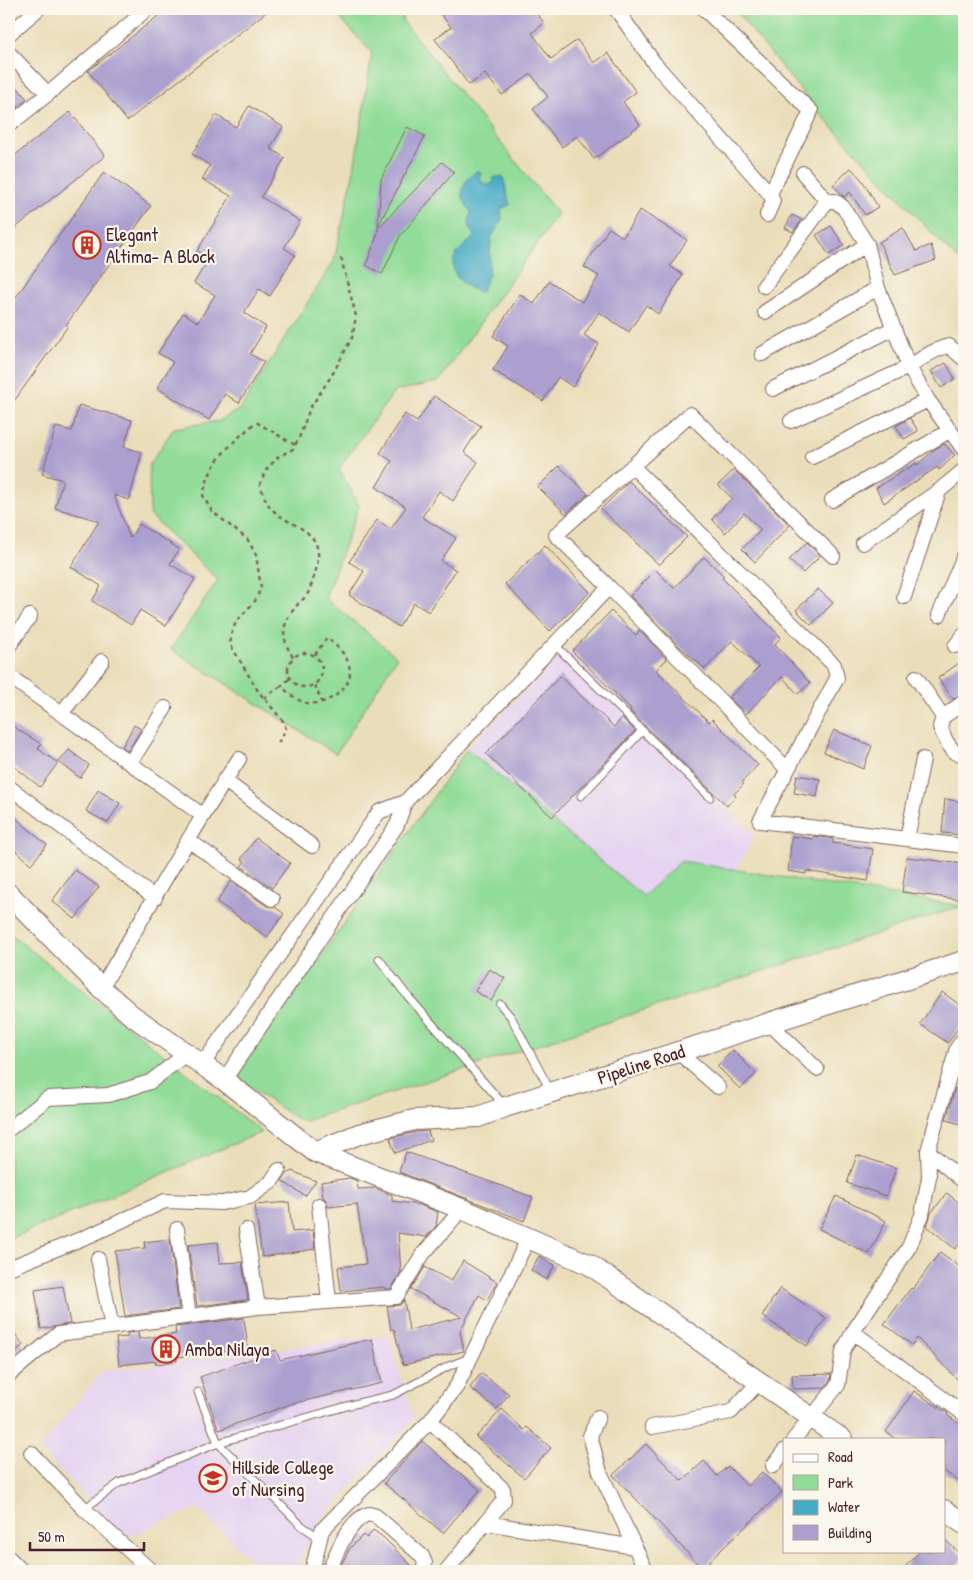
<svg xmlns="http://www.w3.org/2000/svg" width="973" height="1580" font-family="'Patrick Hand',sans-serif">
  <rect width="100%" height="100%" fill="#fbf7ec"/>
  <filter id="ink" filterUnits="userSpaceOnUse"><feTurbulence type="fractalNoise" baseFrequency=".02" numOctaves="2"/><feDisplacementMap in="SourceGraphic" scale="10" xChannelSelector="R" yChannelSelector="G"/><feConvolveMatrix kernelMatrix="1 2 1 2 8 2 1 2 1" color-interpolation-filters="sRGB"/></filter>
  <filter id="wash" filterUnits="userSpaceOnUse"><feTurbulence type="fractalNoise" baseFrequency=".0096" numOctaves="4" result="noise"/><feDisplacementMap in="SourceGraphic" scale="20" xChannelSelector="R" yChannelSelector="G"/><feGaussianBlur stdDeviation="1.12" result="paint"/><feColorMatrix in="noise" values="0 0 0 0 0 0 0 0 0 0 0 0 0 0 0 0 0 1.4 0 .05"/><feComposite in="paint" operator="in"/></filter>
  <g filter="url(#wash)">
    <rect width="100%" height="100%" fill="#eadeba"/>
    <!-- built -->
    <path fill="#e5d3f1" d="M567,649L754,835L737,870L681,861L643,896L467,749Z
      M388,1335L414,1419L320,1520L294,1571H262L197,1508L124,1538L39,1448L102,1372Z"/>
    <!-- green -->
    <path fill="#91dc98" stroke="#6e7e62" d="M332,9H406L402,20L558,214L438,382L395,391L339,468L359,506L325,598L397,657L336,754L171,649L218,580L150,515L149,465L174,428L219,421L240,409L334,261L354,170L372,53Z
      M734,9H964V264L953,255L820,114Z
      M467,749L643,896L681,861L962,906L302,1122L235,1078Z
      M9,933L262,1132L9,1239Z"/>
    <!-- water -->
    <path fill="#47abc6" stroke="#486578" d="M478,170L481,174L479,178L481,181L487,185L492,184L494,177H503L510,205L501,209L502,219L491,238L489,275L481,292C463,288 444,271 458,252C463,246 470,242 475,235C468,228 468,222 471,212C458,195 460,182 478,170Z"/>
    <g id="blocks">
      <!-- building -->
      <path fill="#aa9fcf" d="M167,9H270L127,121L88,71Z
        M437,9H534L544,23L532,33L551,59L577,40L594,63L608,53L636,92L623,102L640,125L594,159L577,136L562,147L533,109L548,97L531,74L502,95L485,74L469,85L435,39L451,27Z
        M16,86L27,99L9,114V91Z
        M249,106L283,127L270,148L285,158L261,197L300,221L284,248L295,255L270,296L259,289L244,313L266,327L250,354L264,362L239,403L225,394L209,420L157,388L173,362L158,353L183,313L198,322L215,295L194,283L209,258L197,251L231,196L202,179L210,166L192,154L216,115L236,127Z
        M70,112L105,156L9,233V160Z
        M407,127L425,136L378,226L381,179Z
        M442,162L454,172L400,236L382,274L366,265L377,236L378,228Z
        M851,168L862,180L878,207L865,215L850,192L844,197L833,185Z
        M104,172L151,206L66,325L68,326L9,408V307Z
        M640,210L687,240L670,266L683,275L658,314L646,305L629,332L599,312L584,335L599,344L573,387L558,377L543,401L493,370L508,346L493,336L520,294L534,304L549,281L582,302L599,276L584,267L609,228L623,237Z
        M792,215L802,220L793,232L785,228Z
        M831,226L844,245L829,255L816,235Z
        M903,228L916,251L931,245L936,260L895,275L879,242Z
        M946,363L955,379L941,388L931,371Z
        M434,396L481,426L464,452L478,462L453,501L439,491L422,517L456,538L441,561L456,570L429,612L414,603L399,627L349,595L364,571L349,562L377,520L391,529L406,507L376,487L392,461L380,453L405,414L417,422Z
        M79,405L132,420L124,447L142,452L129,500L114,495L130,538L139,524L179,549L170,564L195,579L166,626L140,610L131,625L92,601L101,586L71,567L99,521L55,508L63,480L42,474L56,427L72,431Z
        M910,418L918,431L904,439L896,426Z
        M945,444L955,455L939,470L937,467L884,503L876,488L916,463L917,465L935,449Z
        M559,466L588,494L566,514L538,487Z
        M734,470L790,525L755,562L742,549L761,530L744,513L725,533L712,519L732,498L718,485Z
        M629,481L687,537L659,565L601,509Z
        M807,542L820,556L803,573L789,560Z
        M545,545L590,592L550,631L505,584Z
        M704,557L724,576L722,578L781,637L775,644L810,683L798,694L782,677L746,714L729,698L759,667L732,641L705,669L680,647L630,596L656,570L674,588Z
        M818,589L833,603L811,625L796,610Z
        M611,611L636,635L639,630L667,659L656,670L709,722L712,719L758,765L742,782L744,784L734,794L736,796L727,806L630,711L631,709L572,651Z
        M959,663L964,671V693L953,699L938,678Z
        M560,676L614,727L622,718L635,731L552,817L486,754Z
        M9,724L41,744L38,749L58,763L40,787L9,762Z
        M134,725L141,729L128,751L122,747Z
        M834,730L872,746L863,769L824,752Z
        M69,750L89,765L80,778L59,762Z
        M797,775L820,779L817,797L794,793Z
        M98,790L120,803L108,823L86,811Z
        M945,799L964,802L962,835L942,833Z
        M9,812L47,845L31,864L9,845Z
        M792,836L813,839L814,836L828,838L833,839V843L873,849L868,881L806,871V874L788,871Z
        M256,838L290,863L272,888L241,866L245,861L241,859Z
        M907,857L964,864V900L902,892Z
        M75,870L99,887L75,919L52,901Z
        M231,881L267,906L275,907L284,914L267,937L217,902Z
        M489,969L505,978L491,1001L475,991Z
        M942,992L964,1008V1019L948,1043L920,1024Z
        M733,1050L756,1074L740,1089L717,1066Z
        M955,1088L964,1090V1125L946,1120Z
        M428,1131L431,1140L395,1153L390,1138L416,1132Z
        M406,1152L533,1197L524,1221L399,1172Z
        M857,1155L896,1168L886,1196L847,1183Z
        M292,1171L316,1181L305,1196L282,1181L287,1174Z
        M350,1178L357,1181L358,1189L375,1188L392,1195V1201L420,1205L438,1212L436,1226L426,1237L398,1233L401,1272L391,1289H385L384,1287L341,1291L338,1267L366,1264L357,1204L328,1207L326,1200L323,1197L321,1182Z
        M947,1193L964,1207V1238L955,1249L927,1226L931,1213Z
        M836,1196L886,1221L869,1254L819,1229Z
        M289,1202L292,1232L313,1230L315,1249L262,1257L255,1205Z
        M170,1239L179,1309L125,1316L115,1251L145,1248L144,1242Z
        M218,1242L220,1263L242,1262L248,1300L197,1306L188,1245Z
        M940,1252L964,1270V1371L957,1379L917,1338L912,1345L884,1324L911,1288L913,1289Z
        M539,1256L555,1265L546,1280L531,1270Z
        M463,1261L497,1282L487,1300L479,1295L460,1331L464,1351L403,1365L394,1329L391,1330L387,1306L400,1305L404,1300L409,1330L462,1317L411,1289L425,1267L451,1281Z
        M63,1286L70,1324L41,1329L35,1290Z
        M780,1288L826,1318L807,1346L762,1316Z
        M244,1318L248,1348L177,1357V1361L156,1364V1361L119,1365L116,1338L128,1337L127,1333L138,1332L139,1339L176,1334L175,1327Z
        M9,1325L23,1345L9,1358Z
        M372,1339L382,1383L291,1404L219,1430L200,1377L276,1350L280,1360Z
        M481,1373L509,1394L497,1409L470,1388Z
        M831,1374L830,1381L824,1388L793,1389L792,1375Z
        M914,1391L946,1412L948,1413L947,1415L964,1427V1485L944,1471V1439H896L886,1432Z
        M502,1409L524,1430L527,1427L551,1448L524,1478L476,1437Z
        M422,1441L480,1490L443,1533L384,1483Z
        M646,1444L682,1481L704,1461L717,1476L728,1466L747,1486L762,1472L782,1492L702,1568L613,1475Z
        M373,1530L384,1538L415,1569L414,1571H347L339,1569L350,1548L363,1535L367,1538Z
        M944,1539L964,1557L952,1571H901L920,1551H944Z"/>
    </g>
  </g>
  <g filter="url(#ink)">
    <use href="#blocks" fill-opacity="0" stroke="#82625d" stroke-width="1"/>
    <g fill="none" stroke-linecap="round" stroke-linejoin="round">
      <!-- lane casing -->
      <g stroke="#82625d" stroke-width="9">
        <path id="lane" d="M555,645L710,797
          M581,796L642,731
          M379,959L405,993L504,1105
          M500,1004L511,1017L550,1090
          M198,1392L218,1443L354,1404L393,1395L449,1366L469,1358
          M84,1509L119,1483L218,1443L302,1526L320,1538"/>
      </g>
      <!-- street casing -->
      <g stroke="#82625d" stroke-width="16">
        <path id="street" d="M616,9L655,64L770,194L773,201L767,215
          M704,9L811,111L770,194
          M9,34L38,9
          M9,53L48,94
          M9,125L48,94L147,9
          M803,173L827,201
          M764,286L827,201H835L843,207L867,244L878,288L909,367L928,400L964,450
          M765,312L867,244
          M762,354L878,288
          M773,389L894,328
          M791,421L909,367C921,359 934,349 949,346L964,359
          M812,457L928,400
          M632,466L834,665L837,678L760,821L964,846
          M832,500L949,431
          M863,543L940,490L964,470
          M609,587L787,769
          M904,597L939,491
          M939,615L964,556
          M9,646L30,616
          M955,646L964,635
          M9,676L202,815
          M916,677L943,717
          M964,702L943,717L940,727L946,741L954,752L964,755
          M61,714L102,661
          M130,763L165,708
          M224,780L312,846
          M9,787L155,898
          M907,839L923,759
          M188,840L272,899
          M101,988C147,911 190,833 239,759
          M769,1023L817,1069
          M964,1038L957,1048L928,1151L929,1177L922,1215L909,1247L853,1332L964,1414
          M678,1052L718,1087
          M202,1065L379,812L405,802
          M224,1080L397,825L405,802L609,587L556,535L690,414L833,556
          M9,1129L48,1098L108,1095L150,1082L186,1054
          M928,1151L964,1182
          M319,1205L329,1302
          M177,1229L189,1316
          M246,1230L258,1307L396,1297L423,1254L462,1209
          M98,1259L112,1327
          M9,1268L93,1234L165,1201L222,1203L250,1197L271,1182L279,1170
          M9,1375L58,1334L258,1307
          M598,1417L590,1436L600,1472L646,1571
          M430,1421L503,1489L504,1500L446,1571
          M652,1427L731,1412L759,1382
          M794,1439L838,1385L843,1351L853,1332
          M31,1453L84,1509L151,1571
          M773,1466L784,1451
          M486,1523L635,1547
          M9,1558L22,1571
          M312,1571L322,1530L430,1421L457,1386L528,1239
          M329,1571C336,1554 349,1519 369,1514L376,1516L422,1556L425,1563L423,1571"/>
      </g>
      <!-- secondary casing -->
      <g stroke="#82625d" stroke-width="22">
        <path id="secondary" d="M9,894L101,988L130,1014L224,1080L315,1152L462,1209L590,1265L842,1439
          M315,1152L359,1134L414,1120L478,1117L505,1107L964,961
          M944,1510L964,1524"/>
      </g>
      <!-- path -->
      <path stroke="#82625d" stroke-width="2.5" stroke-dasharray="4 4" stroke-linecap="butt" d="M288 670a17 17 0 1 1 34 0a17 17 0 1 1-34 0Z
        M293,657C279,636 282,622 299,603C302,600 305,598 307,595C311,588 318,565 318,558C320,527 286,526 271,508C265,501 263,493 260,484L266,470L278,457L293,449L299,438L310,408L332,375L352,338L356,316L340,254
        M289,679L281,686C288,692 298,702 307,703C324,706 349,692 350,673C350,657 338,647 327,638L314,656
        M315,685L322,703
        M264,698L281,686
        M278,743L286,729L283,721L258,691L230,644L232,632L236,622L255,601L261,588L256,555L248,540L212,511L203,496C210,460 230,445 256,422L295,445"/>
      <!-- lane -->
      <use href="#lane" stroke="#fff" stroke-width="7"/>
      <!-- street -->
      <use href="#street" stroke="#fff" stroke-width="14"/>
      <!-- secondary -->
      <use href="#secondary" stroke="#fff" stroke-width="20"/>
    </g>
  </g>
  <!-- icons -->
  <defs>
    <g id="building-ring" transform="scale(1.4375)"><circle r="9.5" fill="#fbf7ec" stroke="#c8321e" stroke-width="1.5"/><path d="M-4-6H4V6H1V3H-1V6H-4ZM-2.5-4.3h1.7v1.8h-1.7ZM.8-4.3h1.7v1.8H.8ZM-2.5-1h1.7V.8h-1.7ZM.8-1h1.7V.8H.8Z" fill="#c8321e"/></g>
    <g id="university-ring" transform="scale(1.4375)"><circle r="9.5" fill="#fbf7ec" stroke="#c8321e" stroke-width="1.5"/><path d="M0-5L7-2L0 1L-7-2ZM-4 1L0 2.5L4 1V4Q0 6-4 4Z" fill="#c8321e"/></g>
  </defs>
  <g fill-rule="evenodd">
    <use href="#building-ring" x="87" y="245"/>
    <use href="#building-ring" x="166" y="1349"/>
    <use href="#university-ring" x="213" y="1478"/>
  </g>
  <g text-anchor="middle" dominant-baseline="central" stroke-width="4.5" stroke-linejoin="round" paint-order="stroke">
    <!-- poi labels -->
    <g font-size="19" fill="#4a1f2b" stroke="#fbf7ec" text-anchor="start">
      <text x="106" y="234">Elegant<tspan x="106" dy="22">Altima- A Block</tspan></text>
      <text x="185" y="1349">Amba Nilaya</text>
      <text x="232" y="1467">Hillside College<tspan x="232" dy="22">of Nursing</tspan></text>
    </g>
    <!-- street labels -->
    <g font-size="19" fill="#4a1f2b" stroke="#fbf7ec">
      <text transform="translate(641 1064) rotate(-18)">Pipeline Road</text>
    </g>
  </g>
  <!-- margin -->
  <rect width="973" height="1580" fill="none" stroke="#fbf7ec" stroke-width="30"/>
  <!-- legend -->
  <rect x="783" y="1438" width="162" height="115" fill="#fbf7ec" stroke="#b4a19f"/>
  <rect x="793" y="1454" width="25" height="8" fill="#ffffff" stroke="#b4a19f"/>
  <text x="828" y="1462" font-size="15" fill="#4a1f2b">Road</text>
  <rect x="793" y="1475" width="25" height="15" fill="#91dc98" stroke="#b4a19f"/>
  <text x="828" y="1488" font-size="15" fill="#4a1f2b">Park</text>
  <rect x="793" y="1500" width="25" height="15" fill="#47abc6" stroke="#b4a19f"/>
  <text x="828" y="1512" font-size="15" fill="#4a1f2b">Water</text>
  <rect x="793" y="1525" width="25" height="15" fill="#aa9fcf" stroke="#b4a19f"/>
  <text x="828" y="1538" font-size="15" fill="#4a1f2b">Building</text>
  <!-- scale -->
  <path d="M30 1542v8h114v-8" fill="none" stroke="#4a1f2b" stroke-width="2.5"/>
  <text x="38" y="1542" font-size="15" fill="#4a1f2b" stroke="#fbf7ec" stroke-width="4" paint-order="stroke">50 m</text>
</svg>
